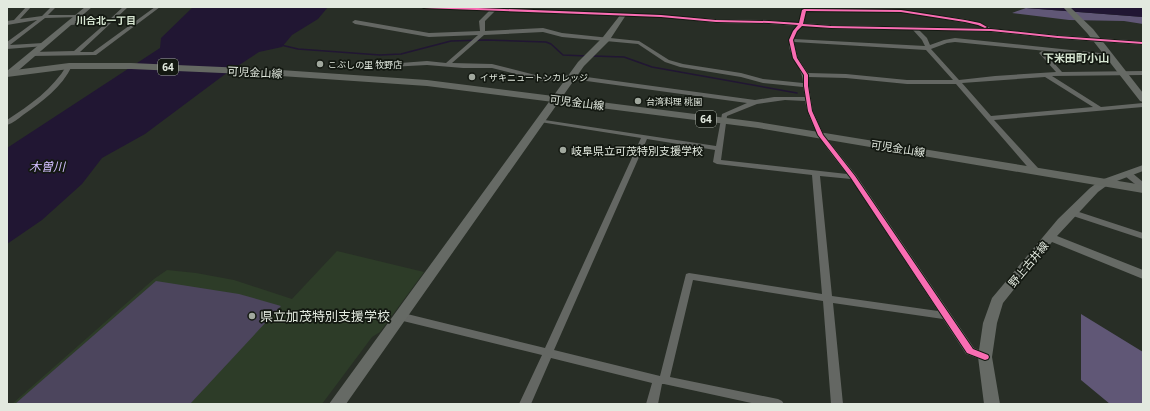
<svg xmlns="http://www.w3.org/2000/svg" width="1150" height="411" font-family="'Noto Sans','Noto Sans JP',sans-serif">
  <rect width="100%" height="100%" fill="#282e26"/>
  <!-- built -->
  <path fill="#2d3c28" d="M337,251L424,272L380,332L372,337L322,404H12L154,279L167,270L196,273L234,280L292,299Z"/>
  <!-- green -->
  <path fill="#4c455d" d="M156,281L239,294L281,306L190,404H15Z"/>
  <!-- forest -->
  <path fill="#605776" d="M1026,8L1143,17V24L1124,21L1069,20L1012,13Z
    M1081,314L1143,352V404H1110L1081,380Z"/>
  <!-- water -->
  <path fill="#211633" d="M193,7H328L318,19L292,35L282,47L259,52L224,75L145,134L102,158L82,184L42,220L7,244V148L160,48L161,38Z
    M1010,7H1143V17L1026,8Z"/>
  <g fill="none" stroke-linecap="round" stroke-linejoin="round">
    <!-- stream -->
    <path stroke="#211633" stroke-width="1.5" d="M281,45L298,49L380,55L401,54L451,41L486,40L546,42L551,44L563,55L586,56
      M593,56L624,57L652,67L797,93"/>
    <!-- street -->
    <path fill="#646763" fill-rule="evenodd" d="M26,7H31L20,19L42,16L51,7H56L48,15H79L81,16L79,17L45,18L10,45L43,43L45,44V46L7,49V42L37,20L7,25V21L14,20Z
      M123,7H128L80,52H93L155,7H160L96,55L32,56L29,54L32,52L74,51L106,23L70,25L67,23L68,22L109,20Z
      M422,7H462L661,15L716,19L769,20L799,23L802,10L804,9L901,10L965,19L981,23L990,28L1058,35L1143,41V45L1058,39L991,32L919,30L927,38L930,45L944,40L955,38L1109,54L1110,55L1107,57L955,42L947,43L931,49L959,80L995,76L1056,72L1039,53L1042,51L1044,52L1062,72L1143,71V75L1052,76L1101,107L1143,103V107L994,120L1038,168L1039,170L1038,172H1032L956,84H907L846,78L809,77V86L813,111L824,135L856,175L974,348L989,354L990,357L989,360L985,361L966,354L943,319L833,303L843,404H831L823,301L693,280L670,377L778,399L782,401L784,404H756L664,384H662L658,404H646L652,383L551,358L531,404H519L542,355L399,320L396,319L394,316L396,313L399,312L545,348L641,138L540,122L538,121V119L716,146L722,114L747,103L572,79L543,81L492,68H463L427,65L389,67L386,65L387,64L427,61L446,63L478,35L429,37L355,24L352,22L355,20L429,33L480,31L479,21L489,11L424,8ZM495,11L661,17L716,23L769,24L797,26C776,50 803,61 803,83L763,79L741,73L683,64L669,60L639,41L562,33L543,28L485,31V21ZM806,11L901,12L965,23L977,25L983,28L831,25L804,23ZM802,26L831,29L913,30L922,40L925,46L794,39L797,31ZM543,32L562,37L638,44L665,62L680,67L741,77L763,83L803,87L805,97H774L755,100L572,75L543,77L492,64L452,63L484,35ZM794,42L926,50L953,80H907L846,74L808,73L798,58ZM1045,77L1093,107L991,116L962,83ZM785,100L805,101C810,130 830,152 847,174L721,160L727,116L757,104ZM647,139L715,150L713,162L717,164L812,175L822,294L689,273L686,274L660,376L554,350ZM820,176L851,179L938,311L832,296Z
      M69,64L72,66C62,87 42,102 23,115C18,119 13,123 7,125V120C30,105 53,89 67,65Z
      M1125,172H1131L1143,182V188H1140L1125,176L1124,174Z
      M1073,210L1143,233V239L1070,215L1069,213L1070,211Z"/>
    <!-- secondary -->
    <path fill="#666a65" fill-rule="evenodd" d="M85,7H92L13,75H7V71Z
      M1063,7H1070L1093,29L1143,93V102L1140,101L1087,33Z
      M621,14L626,15L609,41L584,66L346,404H329L578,62L603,37Z
      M1143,165V171L1109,184L1098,192L1057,236L1143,270V279L1052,242L1003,303L997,323L992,357L1000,404H984L978,357L983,323L992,298L1058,219L1090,188L1101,180Z"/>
    <!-- primary -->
    <path fill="#646862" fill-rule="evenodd" d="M69,63H131L266,69L427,80L758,122L1143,185V193L758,128L427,86L266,75L131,69H69L7,77V71Z"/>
    <!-- cycleway casing -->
    <g stroke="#131811" stroke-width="2">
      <path id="cycleway" d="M422,7H453L661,15L716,20L769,21L799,23L802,10L804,9L901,10L965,20L980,23L987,27L985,28L978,25L965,22L901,12L806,11L803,24L831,26L991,29L1058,36L1143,42V44L1058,38L991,31L831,28L802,26L797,31L793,40L797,58L808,75V86L812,111L823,135L855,176L973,349L988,355L989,357L988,359L985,360L967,353L851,178L818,135L808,111L804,86V75L793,58L789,40L793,31L798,25L769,23L716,22L661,17L424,8Z"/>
    </g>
    <!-- cycleway -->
    <use href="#cycleway" fill="#f96db3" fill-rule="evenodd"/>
  </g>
  <!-- markers -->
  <g fill="#a1a89e" stroke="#131811" stroke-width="1.5">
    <circle cx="320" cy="64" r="4"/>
    <circle cx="472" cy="77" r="4"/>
    <circle cx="638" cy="101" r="4"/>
    <circle cx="563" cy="150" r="4"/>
    <circle cx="252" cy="316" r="4"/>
  </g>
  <g text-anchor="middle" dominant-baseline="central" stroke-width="3.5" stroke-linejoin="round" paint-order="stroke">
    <!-- far-poi labels -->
    <g font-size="9" fill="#e2e9df" stroke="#131811" text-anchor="start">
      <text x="328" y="64">こぶしの里 牧野店</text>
      <text x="480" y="77">イザキニュートンカレッジ</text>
      <text x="646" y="101">台湾料理 桃園</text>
    </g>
    <!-- far-neighbourhood labels -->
    <g font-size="10" font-weight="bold" fill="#d6e5d1" stroke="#131811">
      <text x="106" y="20">川合北一丁目</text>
    </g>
    <!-- shield labels -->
    <g fill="#131811" stroke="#a4aaa1" stroke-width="1">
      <rect x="158" y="59" width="20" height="16" rx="3"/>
      <rect x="696" y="111" width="20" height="16" rx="3"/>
    </g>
    <g font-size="10" font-weight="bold" fill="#e2e9df">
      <text x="168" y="67">64</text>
      <text x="706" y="119">64</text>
    </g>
    <!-- far-quarter labels -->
    <g font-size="11" font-weight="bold" fill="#d6e5d1" stroke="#131811">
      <text x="1076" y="57">下米田町小山</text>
    </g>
    <!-- street labels -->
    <g font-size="11" fill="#e2e9df" stroke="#131811">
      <text transform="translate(255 72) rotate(3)">可児金山線</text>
      <text transform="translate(577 102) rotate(7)">可児金山線</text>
      <text transform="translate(898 148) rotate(9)">可児金山線</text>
      <text transform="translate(1028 264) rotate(-50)">野上古井線</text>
    </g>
    <!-- poi labels -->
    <g font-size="11" fill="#e2e9df" stroke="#131811" text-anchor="start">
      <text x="571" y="150">岐阜県立可茂特別支援学校</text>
    </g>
    <!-- water labels -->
    <g font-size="12" font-style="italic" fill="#d2beff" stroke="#131811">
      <text x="47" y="166">木曽川</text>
    </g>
    <!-- near-poi labels -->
    <g font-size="13" fill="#e2e9df" stroke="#131811" text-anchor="start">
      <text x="260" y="316">県立加茂特別支援学校</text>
    </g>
  </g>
  <!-- border -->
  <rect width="1150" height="411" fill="none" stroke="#e2e9df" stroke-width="16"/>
</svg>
